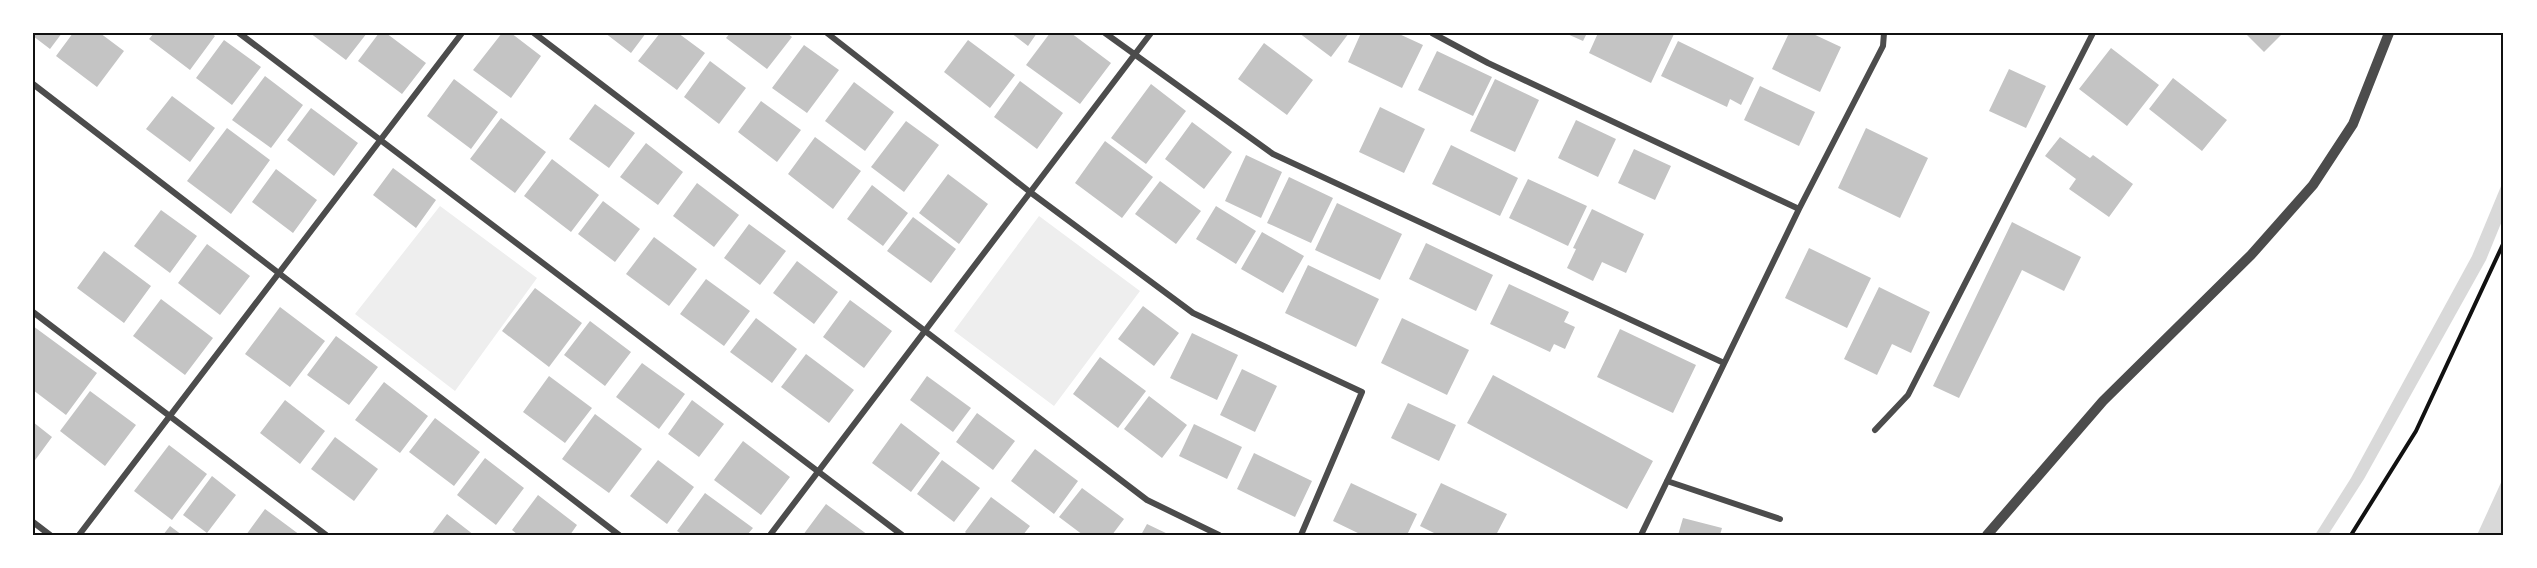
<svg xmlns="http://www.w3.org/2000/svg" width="2537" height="568" font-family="'Roboto Condensed',sans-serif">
  <rect width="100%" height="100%" fill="#fff"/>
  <!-- green -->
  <path fill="#eee" d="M440,206L537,278L455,391L355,314Z
    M1039,216L1140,291L1054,406L954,331Z"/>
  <!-- water -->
  <path fill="#d9d9d9" d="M2504,179V216L2486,260L2364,479L2328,535H2315L2351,478L2472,256Z
    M2504,476V535H2477Z"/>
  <!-- building -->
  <path fill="#c4c4c4" d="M33,33H62L50,49L33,36Z
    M73,33H100L124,51L97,87L56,56Z
    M154,33H211L215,36L190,70L149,39Z
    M310,33H367L346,60Z
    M379,33H386L426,63L402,94L358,61Z
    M502,33H511L541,56L511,98L473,70Z
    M605,33H646L631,53Z
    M660,33H678L705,53L677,90L638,61Z
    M730,33H787L792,37L767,69L726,38Z
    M1011,33H1037L1028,46Z
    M1050,33H1071L1111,63L1080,104L1026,65Z
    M1299,33H1349L1331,57Z
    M1361,33H1397L1423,45L1402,88L1348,62Z
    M1565,33H1587L1583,41Z
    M1598,33H1671L1674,34L1651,83L1589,53Z
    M1789,33H1811L1841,47L1820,92L1772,69Z
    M2245,33H2283L2264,52Z
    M224,40L261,67L232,105L196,78Z
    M968,40L1015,75L990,108L944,72Z
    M1678,41L1754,78L1741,105L1730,99L1727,107L1661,76Z
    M1264,43L1313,80L1287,115L1238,79Z
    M804,45L839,70L807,113L772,88Z
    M2111,48L2159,85L2127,126L2079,89Z
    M1437,51L1492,77L1473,116L1418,90Z
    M710,61L746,88L719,124L684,97Z
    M2009,69L2046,86L2026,128L1989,111Z
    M265,76L303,105L271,148L232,120Z
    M2173,78L2227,120L2202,151L2149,109Z
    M454,79L498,112L471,149L427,116Z
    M1495,79L1539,100L1515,152L1470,131Z
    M1020,81L1063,113L1037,149L994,117Z
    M854,82L894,112L865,151L825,121Z
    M1151,84L1186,111L1146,164L1111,138Z
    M1760,86L1815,112L1799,146L1744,120Z
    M172,96L215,128L190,162L146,129Z
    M761,101L801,130L777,162L738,132Z
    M595,104L635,133L609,168L569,139Z
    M1380,107L1425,129L1404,173L1359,152Z
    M311,108L358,143L334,176L287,140Z
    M501,118L546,152L515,193L470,159Z
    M1576,120L1616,139L1598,177L1558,158Z
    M906,121L939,145L904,192L871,167Z
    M1192,122L1232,152L1204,189L1165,159Z
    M227,128L270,160L231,214L187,181Z
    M1866,128L1928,158L1900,218L1838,188Z
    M815,137L861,171L833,209L788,174Z
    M2060,137L2090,158L2093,155L2133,184L2109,217L2069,189L2076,179L2045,156Z
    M1105,141L1153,177L1122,218L1075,183Z
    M646,143L683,172L658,205L620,177Z
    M1451,145L1518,178L1500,216L1432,184Z
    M1634,149L1671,166L1655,200L1618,183Z
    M1246,155L1282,172L1261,218L1225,201Z
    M552,159L599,195L571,232L524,196Z
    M393,168L436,200L416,228L373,195Z
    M276,169L317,200L293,233L252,202Z
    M948,174L988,204L959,244L919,213Z
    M1289,177L1333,198L1311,243L1267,223Z
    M1528,179L1587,206L1568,246L1509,218Z
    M1160,181L1201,211L1176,244L1135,214Z
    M697,183L739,215L714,247L673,216Z
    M872,185L908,213L883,246L847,219Z
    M603,201L640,229L615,262L578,234Z
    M1337,203L1402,234L1380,280L1315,250Z
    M1216,206L1256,231L1236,264L1196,239Z
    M1592,209L1644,234L1626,273L1602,262L1593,281L1567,268L1576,249L1573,248Z
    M161,210L197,236L170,273L134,246Z
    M913,217L956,249L931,283L887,251Z
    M2012,222L2081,257L2064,291L2022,270L1959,398L1933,386Z
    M749,224L786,251L760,285L724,258Z
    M1262,232L1304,256L1283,293L1241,269Z
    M654,237L697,269L669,306L626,274Z
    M1426,243L1493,275L1476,311L1409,279Z
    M207,244L250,276L220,315L178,283Z
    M1809,248L1871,278L1847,328L1785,298Z
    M104,251L151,286L124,323L77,288Z
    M797,261L838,292L814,324L773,293Z
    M1308,265L1379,299L1356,347L1285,313Z
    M706,279L750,311L724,346L680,314Z
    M1509,284L1569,312L1564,322L1575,327L1565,349L1554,344L1550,352L1490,324Z
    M1879,287L1930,312L1911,353L1892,344L1877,375L1844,359Z
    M535,288L582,323L549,367L502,331Z
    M161,299L213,338L185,375L133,336Z
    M850,300L892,331L864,368L823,337Z
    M1143,306L1179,333L1154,366L1118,339Z
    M280,307L325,341L290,387L245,354Z
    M756,318L797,349L772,383L730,352Z
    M1402,318L1469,350L1447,395L1381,363Z
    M590,321L631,352L605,386L564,355Z
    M33,326L97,373L66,415L33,390Z
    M1620,329L1696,365L1673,413L1597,377Z
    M1192,333L1238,355L1217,400L1170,378Z
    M336,336L378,367L349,405L307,375Z
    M806,354L854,390L829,423L781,387Z
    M1100,357L1146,391L1118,428L1073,394Z
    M642,363L685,394L659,429L616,397Z
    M1242,369L1277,386L1255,432L1220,415Z
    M1493,375L1653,461L1627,509L1467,423Z
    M549,376L592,408L565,443L523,412Z
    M927,376L971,408L953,432L910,400Z
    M384,382L428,416L400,453L355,420Z
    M90,391L136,425L105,466L60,431Z
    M1149,396L1187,425L1162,458L1124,429Z
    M285,400L325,431L300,464L260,433Z
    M692,400L724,424L699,457L668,434Z
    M1408,403L1456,425L1439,461L1391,438Z
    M977,413L1015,441L993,470L956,442Z
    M595,414L642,449L609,493L562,459Z
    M435,418L480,452L454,486L409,452Z
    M33,422L52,437L33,463Z
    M901,423L940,453L911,492L872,463Z
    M1194,424L1242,447L1227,479L1179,456Z
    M335,437L378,469L354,501L311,469Z
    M743,441L790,477L761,515L714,480Z
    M169,445L207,474L172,520L134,491Z
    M1035,449L1078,481L1054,514L1011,481Z
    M1254,453L1312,481L1295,517L1237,489Z
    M485,458L524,488L496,525L457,495Z
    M658,460L694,487L667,524L630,496Z
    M942,460L980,488L954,522L917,494Z
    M212,476L236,495L207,533L183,515Z
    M1351,483L1417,514L1407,535H1362L1333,521Z
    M1441,483L1507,514L1496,535H1438L1420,526Z
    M1082,488L1124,519L1112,535H1083L1059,517Z
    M705,493L753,528L747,535H683L677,531Z
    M538,495L577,525L570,535H518L512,530Z
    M991,497L1030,526L1023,535H968L965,532Z
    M826,504L868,535H803Z
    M265,509L300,535H246Z
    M447,514L474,535H431Z
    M1683,518L1722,528L1720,535H1678Z
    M1147,524L1170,535H1141Z
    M170,526L182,535H163Z"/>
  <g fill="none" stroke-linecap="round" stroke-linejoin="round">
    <!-- path -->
    <path stroke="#111" stroke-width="4" d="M2351,535L2416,431L2504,242"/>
    <!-- minor -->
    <path stroke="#4c4c4c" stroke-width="6" d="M239,33L902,535
      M534,33L1147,500L1219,535
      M827,33L1030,192L1193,313L1362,392L1301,535
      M1105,33L1273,154L1724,363
      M1432,33L1488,63L1799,209
      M33,84L619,535
      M33,312L326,535
      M1875,430L1908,395L2093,33
      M1667,481L1780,519
      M33,522L50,535
      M79,535L462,33
      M770,535L1151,33
      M1641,535L1799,209L1883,46L1884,33"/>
    <!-- tertiary -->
    <path stroke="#4c4c4c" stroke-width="10" d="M1987,535L2103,401L2251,255L2313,185L2353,124L2389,33"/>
  </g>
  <!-- border -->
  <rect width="2537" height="568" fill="none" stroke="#ffffff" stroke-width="69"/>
  <rect x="34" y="34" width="2468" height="500" fill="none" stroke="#111" stroke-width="2"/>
</svg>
